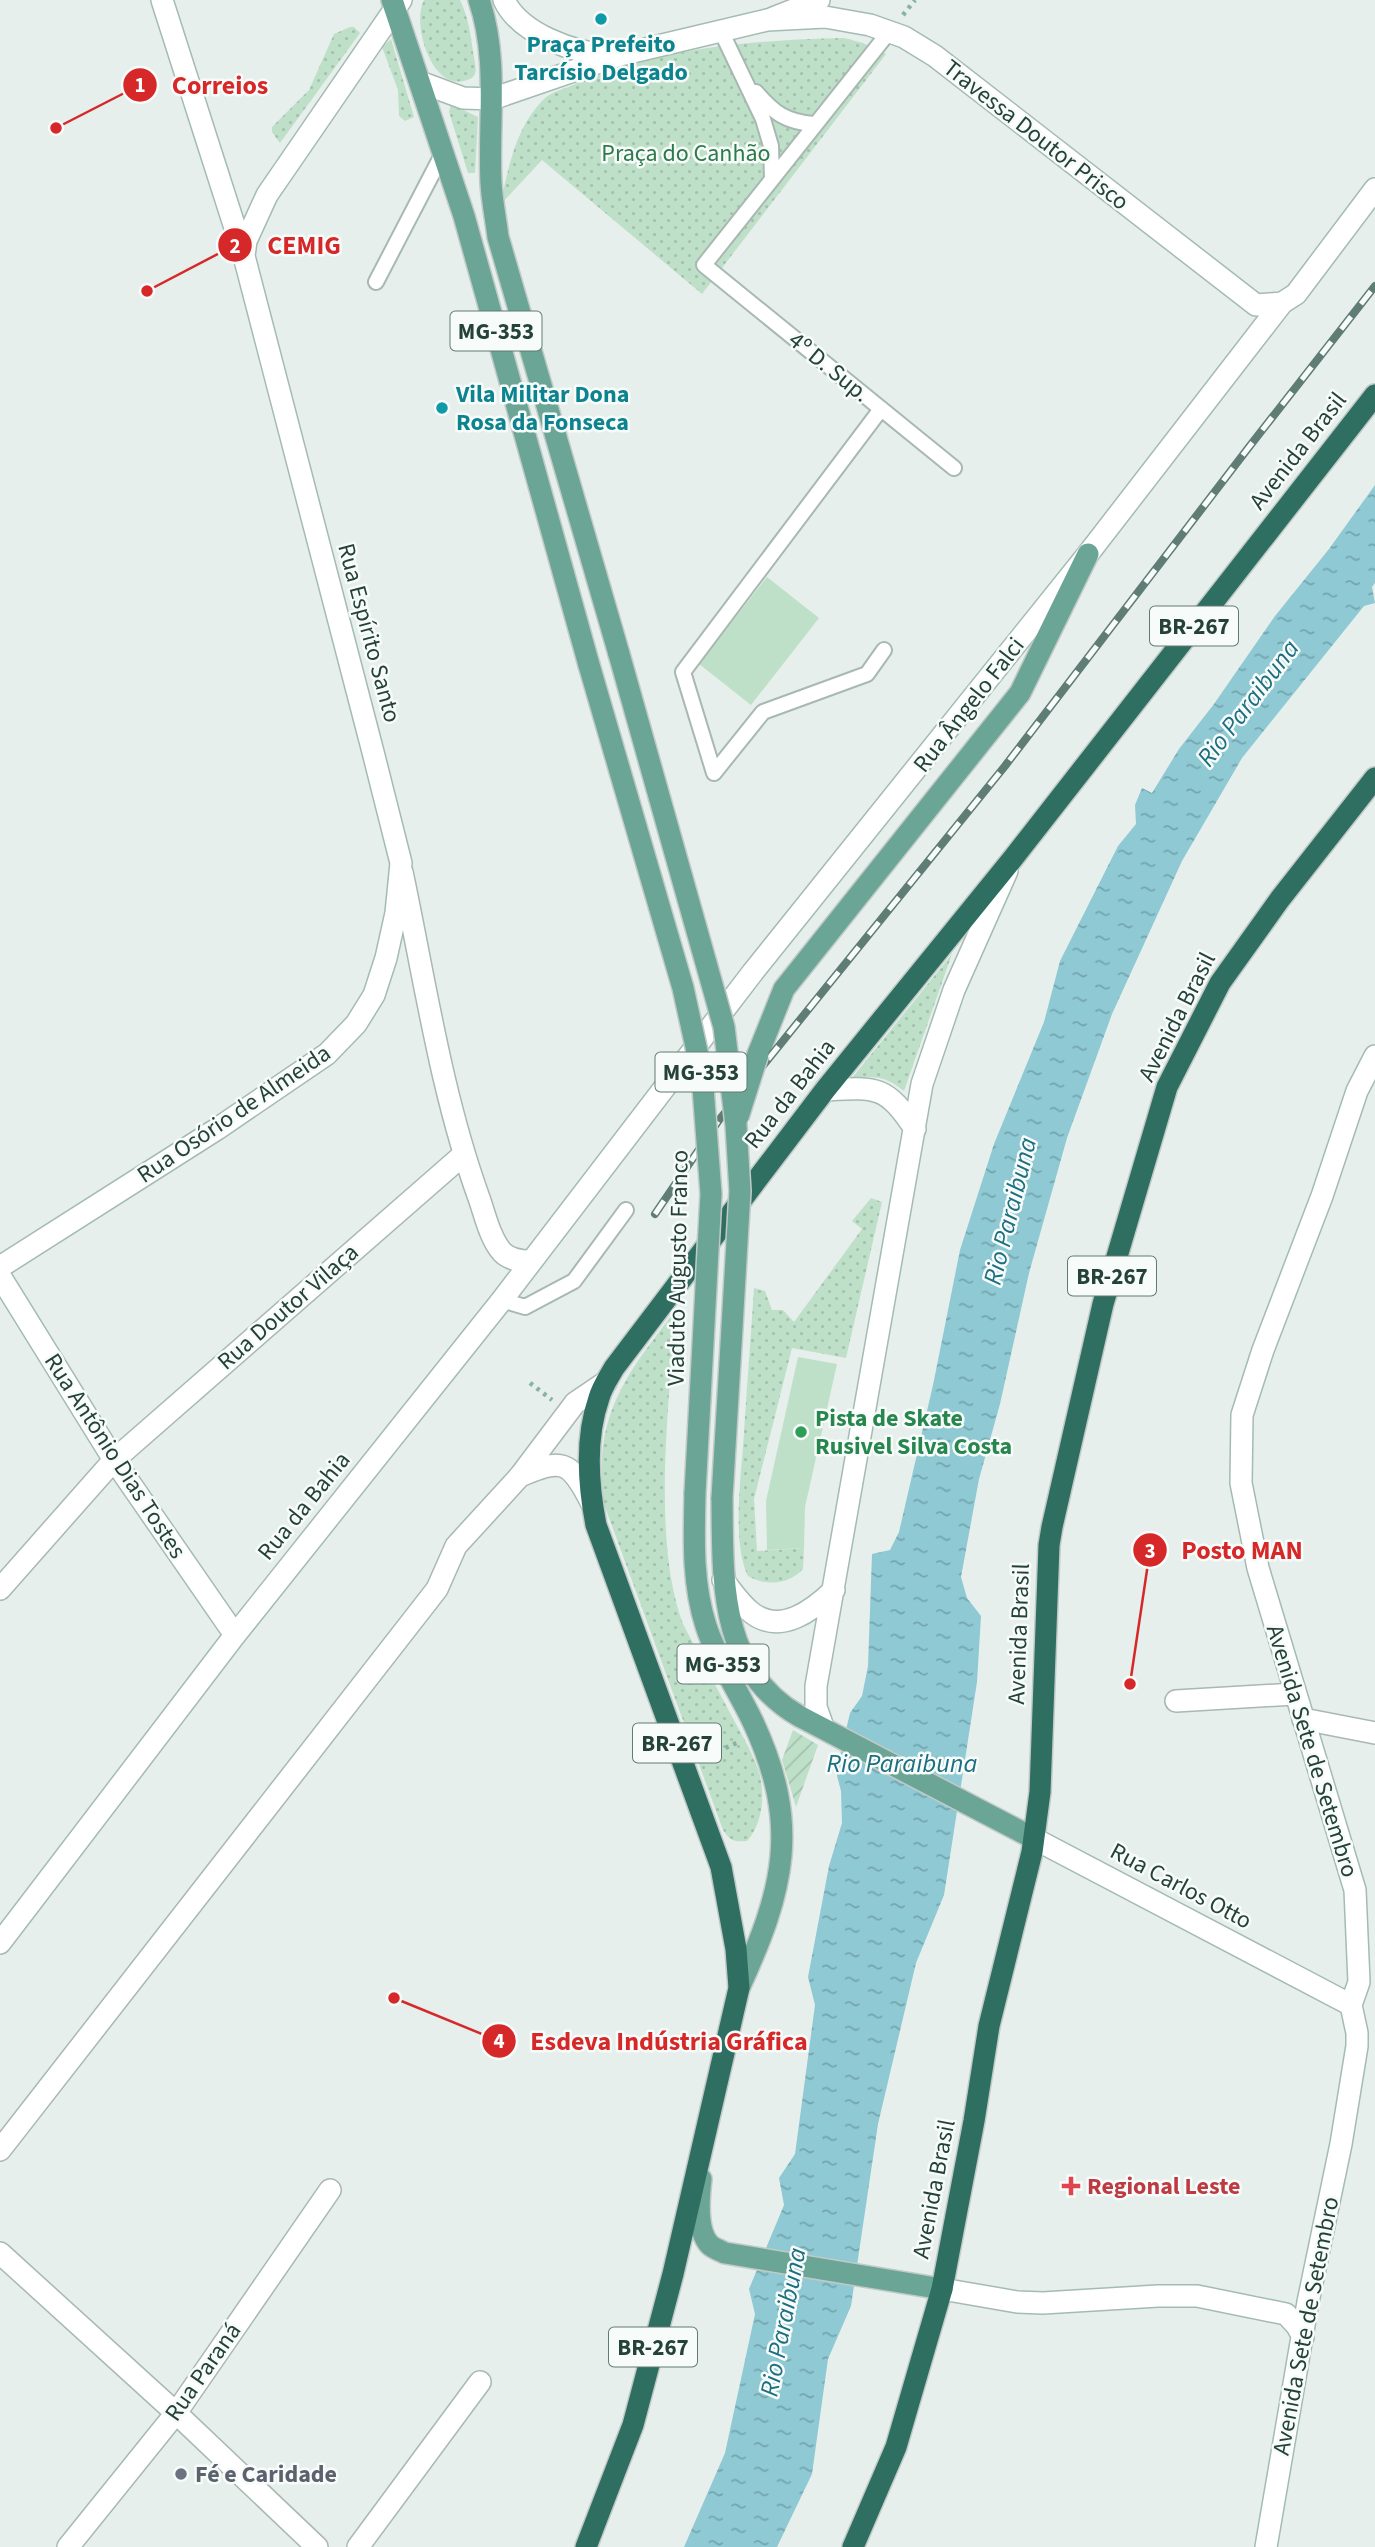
<svg xmlns="http://www.w3.org/2000/svg" width="1375" height="2547" font-family="'Source Sans 3',sans-serif">
  <defs>
    <pattern id="grass-dots" width="8" height="8" patternUnits="userSpaceOnUse" patternTransform="scale(1.75)"><rect width="8" height="8" fill="#bfe0c8"/><path d="M2 2h.1M6 6h.1" fill="none" stroke="#a4c1ad" stroke-width="1.8" stroke-linecap="round"/></pattern>
    <pattern id="garden-furrows" width="10" height="10" patternUnits="userSpaceOnUse" patternTransform="scale(1.75)"><rect width="10" height="10" fill="#bfe0c8"/><path d="M-1 1l2-2M0 10L10 0M9 11l2-2" fill="none" stroke="#a4c1ad"/></pattern>
    <pattern id="water-ripples" width="26" height="14" patternUnits="userSpaceOnUse" patternTransform="scale(1.75)"><rect width="26" height="14" fill="#8ec9d4"/><path d="M2 4q2-2 4 0t4 0M15 11q2-2 4 0t4 0" fill="none" stroke="#74a5ad"/></pattern>
  </defs>
  <rect width="100%" height="100%" fill="#e6efeb"/>
  <!-- grass -->
  <path fill="url(#grass-dots)" d="M424,0H460C468,16 471,35 473,52C474,58 477,68 475,74C473,78 470,79 467,80C432,93 411,24 424,0Z
    M350,27H354L360,33L280,143L272,132V127L309,90L334,34Z
    M844,38L863,43L886,54L702,294L542,160L500,205C509,167 515,128 544,99C551,92 564,89 573,85C656,48 754,40 844,38Z
    M391,39L414,117L405,121L399,116L398,90L382,47Z
    M451,104L478,117L475,173H468L449,112Z
    M952,954L904,1091C884,1076 877,1076 852,1078Z
    M871,1198L882,1202L846,1358L792,1348L754,1499L757,1551L804,1548L803,1569C789,1584 766,1587 748,1576C731,1543 742,1470 744,1432C747,1384 751,1336 754,1288L765,1291L772,1310H783L794,1322L862,1229L852,1221Z
    M675,1311C670,1402 651,1538 683,1624C698,1653 714,1682 729,1711C739,1730 751,1749 758,1769C766,1792 763,1824 747,1841C734,1842 730,1841 723,1830L604,1504C592,1417 625,1376 675,1311Z"/>
  <!-- garden -->
  <path fill="url(#garden-furrows)" d="M793,1730L818,1745L796,1807L782,1760Z"/>
  <!-- pitch -->
  <path fill="#bfe0c8" d="M767,577L819,618L751,705L699,664Z
    M798,1357L837,1364L805,1507L804,1548L767,1550L766,1501Z"/>
  <!-- water -->
  <path fill="url(#water-ripples)" d="M1375,485V583L1372,587L1375,603L1364,606L1242,758L1182,861L1112,1014L1067,1138L1029,1273L1000,1404L979,1479L961,1577L967,1598L981,1616L977,1682L944,1895L916,1963L878,2124L851,2306L828,2359L812,2474L777,2547H684L725,2453L755,2314L749,2289L784,2205L779,2178L795,2154L815,2005L808,1977L829,1866L842,1823L841,1791L836,1772L850,1713L862,1696L868,1666L872,1554L890,1550L899,1532L933,1385L960,1250L994,1144L1044,1022L1060,961L1118,846L1136,824L1135,805L1142,788L1152,793L1179,749L1214,704L1275,616L1329,549Z"/>
  <g fill="none" stroke-linecap="round" stroke-linejoin="round">
    <!-- lane casing -->
    <g stroke="#a8b8b2" stroke-width="18">
      <path id="lane" d="M721,31L763,119L771,146L772,179
        M889,32L704,265L954,468
        M756,92C774,113 786,122 814,124
        M376,282L443,153
        M714,773L683,672L881,409
        M714,773L763,712L867,674L884,650
        M502,1300L525,1307L574,1281L626,1210"/>
    </g>
    <!-- street casing -->
    <g stroke="#a8b8b2" stroke-width="24">
      <path id="street" d="M773,18L819,0
        M402,872C425,981 441,1093 479,1198C485,1215 490,1238 502,1252C510,1260 520,1261 531,1261
        M520,1476C562,1458 570,1460 591,1502
        M0,1589L114,1460L463,1155
        M1176,1701L1294,1694
        M1303,1719L1375,1733
        M0,2150L437,1589L456,1546L520,1476L575,1403L606,1382
        M0,2253L176,2413L317,2547
        M68,2547L176,2413L330,2190
        M358,2547L480,2382"/>
    </g>
    <!-- secondary casing -->
    <g stroke="#a4bbb3" stroke-width="24">
      <path id="secondary" d="M504,0C520,34 574,53 609,55
        M420,82L463,98L492,99L620,55L767,20L825,17L870,25L904,37L935,56L1256,305L1282,303
        M244,256L246,241L267,195L401,0
        M825,1090C876,1087 886,1085 915,1129
        M0,1267L217,1129L327,1054L356,1024L374,995L386,958L396,913L401,863L373,752L244,256L162,0
        M0,1276L114,1460L235,1635
        M723,1580C732,1591 740,1604 752,1613C781,1635 813,1610 834,1590
        M823,1727L816,1707V1686L922,1084L954,990L1007,871
        M1033,1838L1351,2005
        M0,1943L235,1635L502,1300L753,972L1088,554L1282,303L1296,294L1375,189
        M942,2289L1017,2302L1043,2303L1158,2296H1197L1286,2314L1297,2326L1303,2337
        M1266,2547L1308,2302L1341,2144L1357,2046V2033L1351,2005L1359,1982L1355,1890L1258,1568L1241,1483L1242,1415L1263,1350L1322,1196L1357,1091L1375,1056"/>
    </g>
    <!-- primary casing -->
    <g stroke="#c2cac8" stroke-width="24">
      <path id="primary" d="M392,0L464,216L589,665
        M479,0C499,59 488,122 491,183C492,201 496,220 498,237L619,654
        M758,1054L784,989L1020,693L1088,554
        M695,1493C694,1538 692,1583 706,1626C717,1660 738,1690 753,1722C801,1825 784,1890 739,1988
        M722,1498C723,1580 718,1669 799,1716L1033,1838
        M701,2179C699,2196 696,2231 710,2245C713,2248 721,2251 725,2253L942,2289"/>
    </g>
    <!-- highway casing -->
    <g stroke="#c2cac8" stroke-width="24">
      <path id="highway" d="M586,2547L633,2425L673,2274L739,1988L736,1949L721,1867L596,1525C588,1484 585,1438 599,1398C602,1387 609,1377 614,1368L825,1090L1014,857L1375,395
        M853,2547L896,2447L942,2289L974,2121L989,2026L1032,1852L1040,1792L1049,1545L1052,1527L1103,1304L1167,1087L1220,983L1280,899L1375,778"/>
    </g>
    <!-- path -->
    <path stroke="#86b3a5" stroke-width="4.5" stroke-dasharray="3.5 5" stroke-linecap="butt" d="M903,15L915,0
      M530,1383L552,1400
      M702,1758L739,1742"/>
    <!-- lane -->
    <use href="#lane" stroke="#fff" stroke-width="14"/>
    <!-- street -->
    <use href="#street" stroke="#fff" stroke-width="21"/>
    <!-- secondary -->
    <use href="#secondary" stroke="#fff" stroke-width="21"/>
    <!-- primary -->
    <use href="#primary" stroke="#6aa596" stroke-width="21"/>
    <!-- highway -->
    <use href="#highway" stroke="#2f6f62" stroke-width="21"/>
    <!-- rail casing -->
    <g stroke="#5f7d75" stroke-width="8">
      <path id="rail" d="M655,1214L719,1120L1005,766L1249,447L1375,286"/>
    </g>
    <!-- rail -->
    <use href="#rail" stroke="#f7fbf9" stroke-width="5" stroke-dasharray="16" stroke-linecap="butt"/>
    <!-- primary-bridge casing -->
    <g stroke="#c2cac8" stroke-width="24" stroke-linecap="butt">
      <path id="primary-bridge" d="M619,654L724,1027L736,1125L740,1191L722,1498
        M589,665L683,988L702,1074L711,1194L695,1493
        M738,1117L758,1054"/>
    </g>
    <!-- primary-bridge -->
    <use href="#primary-bridge" stroke="#6aa596" stroke-width="21"/>
  </g>
  <!-- markers -->
  <g fill="#0f9aa8" stroke="#f7fbf9" stroke-width="2.5">
    <circle cx="601" cy="19" r="7"/>
    <circle cx="442" cy="408" r="7"/>
  </g>
  <circle fill="#2e9e5b" stroke="#f7fbf9" stroke-width="2.5" cx="801" cy="1432" r="7"/>
  <path fill="#e0444e" stroke="#f7fbf9" stroke-width="2.5" d="M1067.5 2175.5h7v7h7v7h-7v7h-7v-7h-7v-7h7z"/>
  <circle fill="#6b7280" stroke="#f7fbf9" stroke-width="2.5" cx="181" cy="2474" r="7"/>
  <g text-anchor="middle" dominant-baseline="central" stroke-width="5" stroke-linejoin="round" paint-order="stroke">
    <!-- shield labels -->
    <g fill="#f7fbf9" stroke="#637a73" stroke-width="2">
      <rect x="450.5" y="311.5" width="91" height="39" rx="5"/>
      <rect x="1150" y="606.5" width="88" height="39" rx="5"/>
      <rect x="655.5" y="1052.5" width="91" height="39" rx="5"/>
      <rect x="1068" y="1256.5" width="88" height="39" rx="5"/>
      <rect x="677.5" y="1644.5" width="91" height="39" rx="5"/>
      <rect x="633" y="1723.5" width="88" height="39" rx="5"/>
      <rect x="609" y="2327.5" width="88" height="39" rx="5"/>
    </g>
    <g font-size="23" font-weight="bold" fill="#24423a">
      <text x="496" y="331">MG-353</text>
      <text x="1194" y="626">BR-267</text>
      <text x="701" y="1072">MG-353</text>
      <text x="1112" y="1276">BR-267</text>
      <text x="723" y="1664">MG-353</text>
      <text x="677" y="1743">BR-267</text>
      <text x="653" y="2347">BR-267</text>
    </g>
    <!-- culture labels -->
    <g font-size="24" font-weight="bold" fill="#0d838f" stroke="#f7fbf9">
      <text x="601" y="44">Praça Prefeito<tspan x="601" dy="28">Tarcísio Delgado</tspan></text>
      <text x="456" y="394" text-anchor="start">Vila Militar Dona<tspan x="456" dy="28">Rosa da Fonseca</tspan></text>
    </g>
    <!-- street labels -->
    <g font-size="24" fill="#24423a" stroke="#f7fbf9">
      <text transform="translate(1036 135) rotate(38)">Travessa Doutor Prisco</text>
      <text transform="translate(829 367) rotate(39)">4º D. Sup.</text>
      <text transform="translate(1298 451) rotate(-52)">Avenida Brasil</text>
      <text transform="translate(369 633) rotate(75)">Rua Espírito Santo</text>
      <text transform="translate(969 705) rotate(-52)">Rua Ângelo Falci</text>
      <text transform="translate(1177 1017) rotate(-63)">Avenida Brasil</text>
      <text transform="translate(790 1094) rotate(-52)">Rua da Bahia</text>
      <text transform="translate(234 1114) rotate(-34)">Rua Osório de Almeida</text>
      <text transform="translate(678 1268) rotate(-89)">Viaduto Augusto Franco</text>
      <text transform="translate(288 1307) rotate(-41)">Rua Doutor Vilaça</text>
      <text transform="translate(115 1456) rotate(57)">Rua Antônio Dias Tostes</text>
      <text transform="translate(304 1506) rotate(-51)">Rua da Bahia</text>
      <text transform="translate(1019 1634) rotate(-88)">Avenida Brasil</text>
      <text transform="translate(1312 1751) rotate(73)">Avenida Sete de Setembro</text>
      <text transform="translate(1181 1886) rotate(28)">Rua Carlos Otto</text>
      <text transform="translate(934 2189) rotate(-79)">Avenida Brasil</text>
      <text transform="translate(1306 2326) rotate(-79)">Avenida Sete de Setembro</text>
      <text transform="translate(203 2372) rotate(-55)">Rua Paraná</text>
    </g>
    <!-- park labels -->
    <g font-size="24" fill="#2d7a4b" stroke="#f7fbf9">
      <text x="686" y="153">Praça do Canhão</text>
    </g>
    <!-- leisure labels -->
    <g font-size="24" font-weight="bold" fill="#27864d" stroke="#f7fbf9" text-anchor="start">
      <text x="815" y="1418">Pista de Skate<tspan x="815" dy="28">Rusivel Silva Costa</tspan></text>
    </g>
    <!-- health labels -->
    <g font-size="24" font-weight="bold" fill="#be3a42" stroke="#f7fbf9" text-anchor="start">
      <text x="1087" y="2186">Regional Leste</text>
    </g>
    <!-- worship labels -->
    <g font-size="24" font-weight="bold" fill="#5b616d" stroke="#f7fbf9" text-anchor="start">
      <text x="195" y="2474">Fé e Caridade</text>
    </g>
    <!-- water labels -->
    <g font-size="26" font-style="italic" fill="#1c6f80" stroke="#f7fbf9">
      <text transform="translate(1248 703) rotate(-53)">Rio Paraibuna</text>
      <text transform="translate(1010 1211) rotate(-76)">Rio Paraibuna</text>
      <text x="902" y="1763">Rio Paraibuna</text>
      <text transform="translate(783 2322) rotate(-79)">Rio Paraibuna</text>
    </g>
  </g>
  <!-- callouts -->
  <path fill="none" stroke="#d62828" stroke-width="2.5" d="M56 128L140 85M147 291L235 245M1130 1684L1150 1550M394 1998L499 2041"/>
  <g fill="#d62828" stroke="#f7fbf9" stroke-width="2.5">
    <circle cx="56" cy="128" r="7"/>
    <circle cx="147" cy="291" r="7"/>
    <circle cx="1130" cy="1684" r="7"/>
    <circle cx="394" cy="1998" r="7"/>
    <circle cx="140" cy="85" r="18"/>
    <circle cx="235" cy="245" r="18"/>
    <circle cx="1150" cy="1550" r="18"/>
    <circle cx="499" cy="2041" r="18"/>
  </g>
  <g font-size="21" text-anchor="middle" font-weight="bold" fill="#fff">
    <text x="140" y="92">1</text>
    <text x="235" y="253">2</text>
    <text x="1150" y="1558">3</text>
    <text x="499" y="2048">4</text>
  </g>
  <g font-size="26" text-anchor="middle" font-weight="bold" fill="#d62828" stroke="#f7fbf9" stroke-width="5" stroke-linejoin="round" paint-order="stroke">
    <text x="220" y="94">Correios</text>
    <text x="304" y="254">CEMIG</text>
    <text x="1242" y="1559">Posto MAN</text>
    <text x="669" y="2050">Esdeva Indústria Gráfica</text>
  </g>
</svg>
